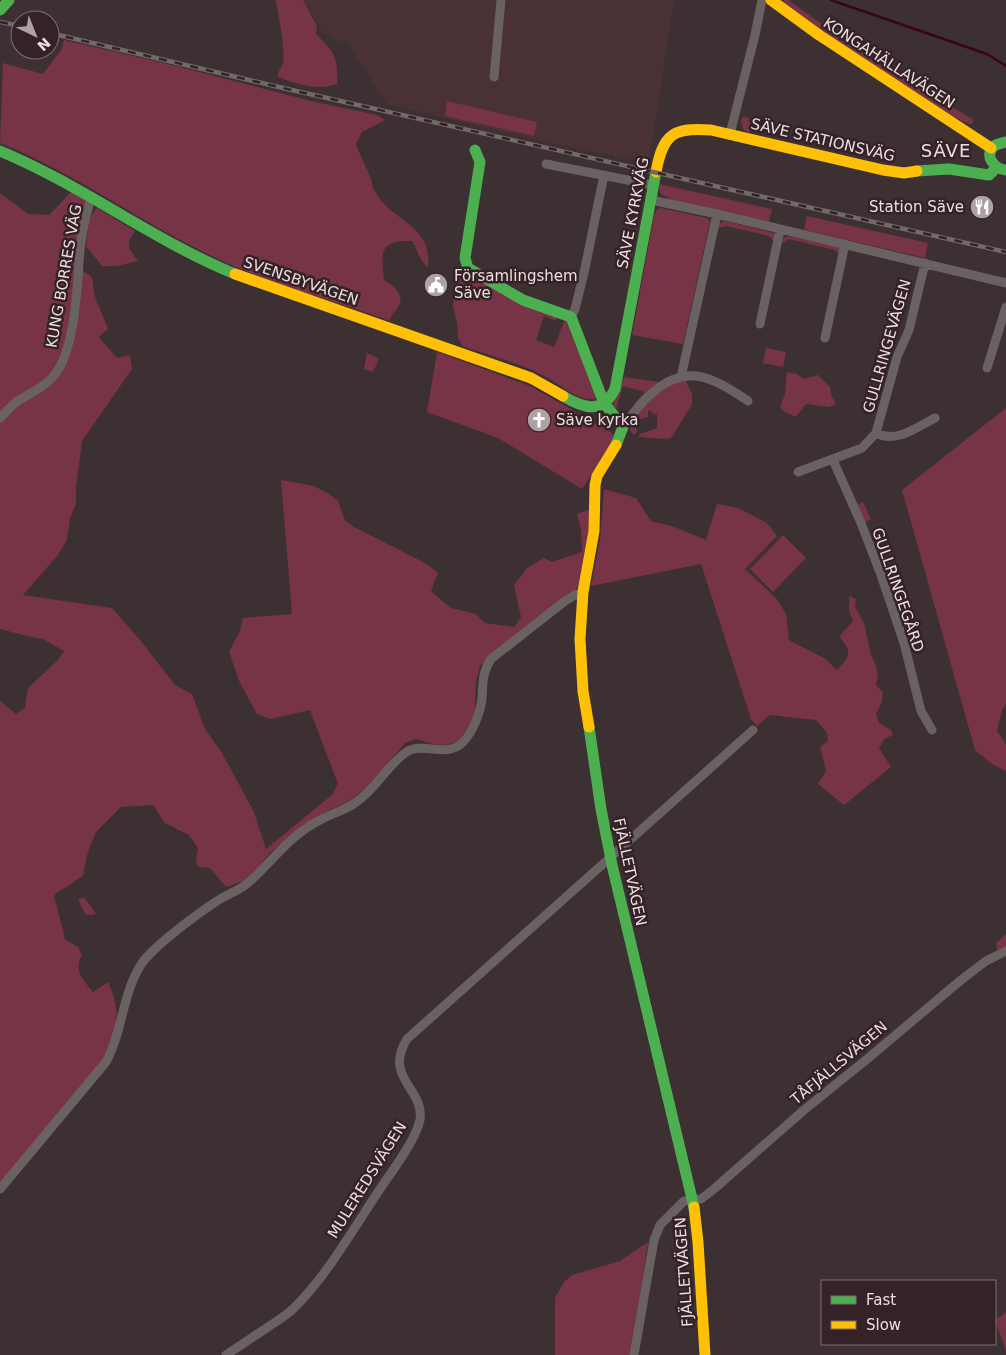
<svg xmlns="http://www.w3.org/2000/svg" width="1006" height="1355" font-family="'DejaVu Sans',sans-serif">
  <rect width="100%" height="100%" fill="#3c3033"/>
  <!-- built -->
  <path fill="#4a3136" d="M303,0H674L649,163L549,143L387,104L347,42H340L322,32Z"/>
  <!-- green -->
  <path fill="#763446" d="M275,0H303L317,26L316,34C334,51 339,59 337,84C317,91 296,84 278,77C278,69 281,69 283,63C286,56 278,7 275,0Z
    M784,0H788L880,65L974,120L971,125L954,117L832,38L783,2Z
    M64,40L172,65L311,101L377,115L385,120L362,132L356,144C360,155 365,165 370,176C372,181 372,187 375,191C392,223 432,223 428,267C419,261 418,250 412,241C379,240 381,252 384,280C393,286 406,294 398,307C394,314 393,310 390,321C333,300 273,285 218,259C143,224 77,174 0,143L3,63L43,74L61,50Z
    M447,101L537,122L534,136L445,116Z
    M742,117L749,118L748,121L751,122L749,133C742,131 740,123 742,117Z
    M659,184L772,209L769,222L671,200C663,193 659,198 659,184Z
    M72,191L87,202L78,268L92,277L95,297L108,329L99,337L117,358L130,355L132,369L82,441L76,488V504L70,518L67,540L58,555L23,595L112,608L140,640L175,685L192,694L205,729L222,753L254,812L266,849L332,795L338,784L310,710L270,719L257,714L240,683L229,652L240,631L243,618L292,614L281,480L314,486L329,494L338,501L345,520L354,527L427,564L438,573L431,591L451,608L476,614L485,623L514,627L521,617L514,585L527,568L544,558L552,562L582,552L581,530L577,514L589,510L590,530L581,584L572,593L492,654L480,666L476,681L475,710L472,722L457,742L445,745L433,744L416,739L405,743L368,786L355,797L344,804L329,810L301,827L269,854L260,866L243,881L226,887L210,868L199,867L196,862L198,848L189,835L165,823L153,805L121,807L96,832L87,855L83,876C75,880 73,883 68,886C61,890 59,890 54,896L65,939L78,947L82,955C73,970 83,980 93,992L108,982L114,997L117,1014L114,1033L100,1066L81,1085L59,1114L0,1183V701L16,714L25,708L28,688L57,661L64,651L43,639L27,636L0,629V193L28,214L49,215Z
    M97,208L135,231C125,245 128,248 138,261L117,266H102L86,246C88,233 87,218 97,208Z
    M661,208L707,218L710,221L683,344L632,335L654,215L657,209Z
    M807,216L928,243L925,258L804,230Z
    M724,221L774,233L776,238L775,241H773L769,236L726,226L718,228V225Z
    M788,236L839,247L841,250L840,256L835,250L789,239L782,243L783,239Z
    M463,268L558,315L556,321L544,316L536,340L554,347L565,319L569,320L598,397C586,406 561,386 550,379C524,364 490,356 462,346L458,337L457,323L453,306L457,270Z
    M766,348L786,352L783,367L763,363Z
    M437,352L530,386L611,432L615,439L582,489L498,438L427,412Z
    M367,353L379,359L373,372L364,369Z
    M787,372L797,374L804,379L818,375L830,387L832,397L836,404L829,407L806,404L796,417L784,412L780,406L785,394Z
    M624,377L660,382L635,406L634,404L645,392L623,386L616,409L613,405Z
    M685,379L692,394V404L672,437L668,439L638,437L640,434L657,428V414L654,415L650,410L648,411V417L636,420L637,432L634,435L631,432C624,417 657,391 670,385C674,382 680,381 685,379Z
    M1006,408V704L1002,710L997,731L1006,744V769L1005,771L992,764L975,750L902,490Z
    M604,489L636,498L651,521L672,526L706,540L717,504L738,508L767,523L777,536L745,569L776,598L786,614L789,640L824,658L837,670C850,657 853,651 839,637L853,621L849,611V596L856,599L855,607L864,623L871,655L875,663L878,675L876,685L883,692L882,702L876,714L879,723L891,730L893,735L884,739L879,748L891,767L844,805L818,784L826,771L820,747L828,741L827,733L816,720L770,715L757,726L751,719L701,564L591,586L600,540Z
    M863,502L871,519L865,522L857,505Z
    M783,535L806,558L773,592L750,569Z
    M84,897L96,914L86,915L78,900Z
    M1006,934V948L997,950L996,943Z
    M648,1242L631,1355H555V1298L564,1282L572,1275L620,1261Z
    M1006,1312V1350L995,1320Z"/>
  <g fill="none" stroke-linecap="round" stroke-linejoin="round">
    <!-- stream -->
    <path stroke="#3a0418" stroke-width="2.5" d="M831,0L987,54L1006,66"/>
    <!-- street -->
    <path stroke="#6a6163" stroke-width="9" d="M494,77L501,0
      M730,134L755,35L762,0
      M546,164L653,185
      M651,200L717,214L1006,283
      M571,317L575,309L584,273L604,175
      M760,324L780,230
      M825,338L845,244
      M987,368L1006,307
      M681,377L717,214
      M0,418C5,413 10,407 16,402C30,393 46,387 56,373C76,345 77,284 80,250C82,233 86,215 91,198
      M623,427C639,404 664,373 696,376C714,378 733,391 748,401
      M876,433C896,444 917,427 935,418
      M833,460L861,523L881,575L904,643L921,711L932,730
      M798,472L862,448L876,433L897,357L909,330L925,263
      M0,1189L106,1062C123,1031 122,993 142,963C154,946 196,915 214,903C224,896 235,892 244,886C263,872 277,851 296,836C304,829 314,823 324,818C334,813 345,810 355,803C375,790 386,767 405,753C423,740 445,759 462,743C473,732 480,714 482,699C483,684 482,672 491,659L565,601L575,595L583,592
      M226,1355C241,1345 256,1335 271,1325C279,1320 288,1314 295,1307C329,1273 355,1226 382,1186C393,1170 416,1139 420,1120C425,1089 383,1078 407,1039L753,730
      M634,1355L654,1240L660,1225L684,1201L701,1199L714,1189L804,1110L866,1060L961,980L986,961L1006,951"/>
    <!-- fast -->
    <path stroke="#4caf50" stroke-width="11" d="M0,10L9,0
      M1006,142C1002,143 997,144 994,146C983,156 995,169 1006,170
      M475,150L480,162L465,258L468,268L523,300L571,317L604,403L623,427L616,445
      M0,151C82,185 152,240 235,274
      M917,171L949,169L989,175L996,168
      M563,396C583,408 602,415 615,389L656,172
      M589,727L601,809L612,865L694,1207"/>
    <!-- slow -->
    <path stroke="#ffc107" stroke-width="11" d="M771,0L819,35L991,148
      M656,172C663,134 673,127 711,130L883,170L904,173L917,171
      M235,274L531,378L563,396
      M589,727L583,691L580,639L583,592L594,531L595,485L597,476L616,445
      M694,1207L698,1242L705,1355"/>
    <!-- rail casing -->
    <g stroke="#72696a" stroke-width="4.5">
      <path id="rail" d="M0,22L20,26
        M50,33L283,88L1006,252"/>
    </g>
    <!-- rail -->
    <use href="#rail" stroke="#352226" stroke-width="2.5" stroke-dasharray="8" stroke-linecap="butt"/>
  </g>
  <!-- icons -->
  <defs>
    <g id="restaurant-disc" transform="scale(1.25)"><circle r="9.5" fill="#aea1a4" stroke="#352226"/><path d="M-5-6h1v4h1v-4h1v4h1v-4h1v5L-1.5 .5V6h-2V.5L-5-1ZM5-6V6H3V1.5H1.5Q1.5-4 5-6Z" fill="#fff"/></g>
    <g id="civic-disc" transform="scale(1.25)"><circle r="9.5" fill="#aea1a4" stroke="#352226"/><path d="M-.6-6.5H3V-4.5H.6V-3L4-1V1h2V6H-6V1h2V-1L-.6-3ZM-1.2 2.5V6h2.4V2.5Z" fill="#fff"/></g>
    <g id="church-disc" transform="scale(1.25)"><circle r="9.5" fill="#aea1a4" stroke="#352226"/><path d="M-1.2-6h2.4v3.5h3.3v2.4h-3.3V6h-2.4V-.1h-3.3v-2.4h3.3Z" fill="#fff"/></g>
  </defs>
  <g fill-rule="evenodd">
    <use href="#restaurant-disc" x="982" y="207"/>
    <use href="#civic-disc" x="436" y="285"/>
    <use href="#church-disc" x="539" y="420"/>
  </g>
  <g text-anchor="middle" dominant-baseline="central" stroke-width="5" stroke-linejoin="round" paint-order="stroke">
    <!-- street labels -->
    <g font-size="15" fill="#ecdee1" stroke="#352226">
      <text transform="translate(889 63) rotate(33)">KONGAHÄLLAVÄGEN</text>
      <text transform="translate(823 140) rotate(13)">SÄVE STATIONSVÄG</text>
      <text transform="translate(633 213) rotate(-79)">SÄVE KYRKVÄG</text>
      <text transform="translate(64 276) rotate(-80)">KUNG BORRES VÄG</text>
      <text transform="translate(301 281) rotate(19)">SVENSBYVÄGEN</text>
      <text transform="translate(887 346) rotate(-74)">GULLRINGEVÄGEN</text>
      <text transform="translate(898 590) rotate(71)">GULLRINGEGÅRD</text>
      <text transform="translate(630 872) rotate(78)">FJÄLLETVÄGEN</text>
      <text transform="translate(839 1063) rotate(-40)">TÅFJÄLLSVÄGEN</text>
      <text transform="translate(367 1180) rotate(-58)">MULEREDSVÄGEN</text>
      <text transform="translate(684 1272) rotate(-94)">FJÄLLETVÄGEN</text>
    </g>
    <!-- poi labels -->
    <g font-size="15" fill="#ecdee1" stroke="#352226" text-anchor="start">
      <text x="964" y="207" text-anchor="end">Station Säve</text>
      <text x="454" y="276">Församlingshem<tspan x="454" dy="17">Säve</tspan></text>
      <text x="556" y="420">Säve kyrka</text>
    </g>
    <!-- quarter labels -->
    <g font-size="18" letter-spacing="1" fill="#ecdee1" stroke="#352226">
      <text x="946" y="150">SÄVE</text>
    </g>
  </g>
  <!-- legend -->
  <rect x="821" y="1280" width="175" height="65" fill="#352226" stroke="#7e6d71"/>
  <rect x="831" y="1296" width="25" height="8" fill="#4caf50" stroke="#7e6d71"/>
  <text x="866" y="1305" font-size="15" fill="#ecdee1">Fast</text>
  <rect x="831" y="1321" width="25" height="8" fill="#ffc107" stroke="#7e6d71"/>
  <text x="866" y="1330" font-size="15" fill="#ecdee1">Slow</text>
  <!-- north arrow -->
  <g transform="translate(35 35) rotate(137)"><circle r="24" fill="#352226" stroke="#7e6d71"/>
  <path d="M0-4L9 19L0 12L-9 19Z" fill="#aea1a4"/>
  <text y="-8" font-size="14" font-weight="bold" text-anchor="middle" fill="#ecdee1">N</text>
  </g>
</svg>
